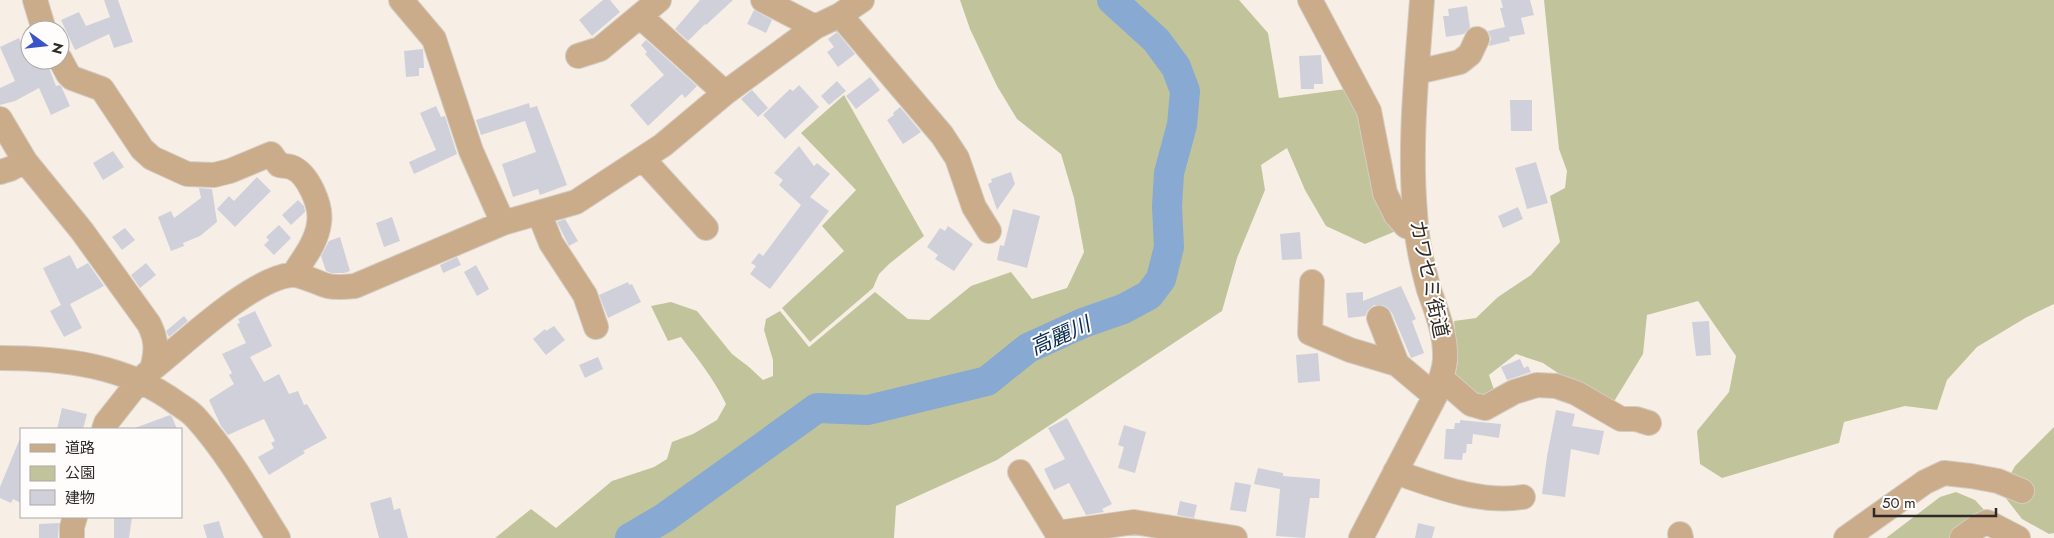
<svg xmlns="http://www.w3.org/2000/svg" width="2054" height="538" font-family="Jost,'Noto Sans JP',sans-serif">
  <rect width="100%" height="100%" fill="#f7efe6"/>
  <!-- green -->
  <path fill="#c1c49b" d="M960,0H1239L1268,33L1279,98L1353,88L1403,228L1365,244L1326,226L1305,190L1287,148L1261,165L1265,190L1237,258L1222,311L997,460L896,506L894,538H495L531,509L556,528L612,481L654,467L667,459L672,442L693,434L717,420L726,404C714,379 697,358 681,337L668,341L651,306L671,302L697,311L732,354L749,367L763,380L773,376V360L764,330L766,319L780,311L809,347L875,292L908,319L929,320L971,286L1011,272L1032,299L1067,288L1084,252L1074,198L1061,154L1017,119L997,86L970,29Z
    M1544,0H2054V304L2027,317L1977,347L1947,380L1937,410L1905,406L1844,422L1839,443L1722,478L1700,464L1697,431L1729,392L1736,356L1698,301L1647,315L1643,354L1610,408L1543,363L1516,354L1489,375L1495,393L1485,404L1454,382L1458,361L1454,321L1476,318L1498,297L1531,275L1560,242L1550,196L1565,188L1567,171L1559,149Z
    M844,95L924,236L889,264L879,274L873,288L810,342L782,308L844,251L822,226L856,190L801,133Z
    M2054,427V533L2049,534L2022,519L2001,492L2015,466Z
    M1956,492L1975,500L1986,512L1952,538H1886L1940,497Z"/>
  <g fill="none" stroke-linecap="round" stroke-linejoin="round">
    <!-- river -->
    <path stroke="#87a9d2" stroke-width="30" d="M630,538L664,518L817,408L868,410L987,381L1028,348L1083,323L1123,309L1149,295L1161,279L1169,247L1167,206L1169,173L1182,125L1185,91L1176,67L1156,40L1112,0"/>
  </g>
  <!-- building -->
  <path fill="#d0d0db" d="M104,0H118L133,42L114,48L109,34L75,50L61,20L79,12L86,26L110,17Z
    M603,0H610L620,12L592,36L579,20Z
    M700,0H733L706,25L705,24L688,41L675,29Z
    M1501,0H1530L1534,15L1521,18L1525,34L1509,37L1510,41L1489,46L1491,38L1488,31L1505,27L1500,8H1503Z
    M1467,6L1470,27L1464,34L1446,37L1443,16H1449L1448,9Z
    M754,10L772,20L766,33L747,24Z
    M837,32L855,54L838,67L827,52L834,47L828,39Z
    M19,38L30,60H46L56,86L59,85L61,86L70,106L51,115L39,88L15,101L0,105V88L15,81L0,47Z
    M646,40L697,86L685,98L682,94L648,126L630,105L664,75L645,54L647,52L641,45Z
    M423,49L424,68H419V76L406,77L404,51Z
    M1321,55L1323,84H1314V89H1301L1299,56Z
    M870,77L880,90L856,109L846,96Z
    M837,81L846,91L829,105L821,96Z
    M799,85L819,107L785,139L763,115L790,89L793,91Z
    M752,90L768,108L758,117L741,99Z
    M1510,100H1532V131H1511Z
    M529,103L530,108L537,106L567,185L540,195L538,189L513,197L502,164L536,152L525,121L481,135L476,120Z
    M436,106L441,117L445,116L457,154L414,174L409,162L436,150L420,113Z
    M900,107L921,132L903,144L887,120L894,115L893,113Z
    M799,146L814,166L817,163L830,174L810,197L829,211L770,289L750,274L756,266L751,263L759,253L763,256L801,205L779,185L783,180L774,173Z
    M113,151L124,167L103,180L93,163Z
    M1536,162L1548,203L1527,209L1515,168Z
    M1011,172L1015,184L997,210L988,184L992,182L991,179Z
    M257,177L271,191L235,227L217,209L229,196L234,201Z
    M199,188L212,189L217,222L200,236L183,243L184,246L171,251L158,217L171,211L174,218L201,198Z
    M298,200L304,206L305,212L291,225L282,215Z
    M1518,207L1523,219L1503,228L1498,216Z
    M1013,209L1040,216L1027,268L997,260L1000,245L1004,246Z
    M392,217L400,241L384,247L376,223Z
    M565,219L578,241L569,246L557,222Z
    M279,225L291,238L274,255L264,245L269,240L266,237Z
    M948,226L973,244L954,271L935,259L938,255L927,247L940,228L945,231Z
    M125,228L135,240L122,250L112,237Z
    M1300,232L1302,259L1282,260L1280,234Z
    M340,237L350,271L344,273H331L326,271L321,256L329,241Z
    M70,255L77,269L88,263L104,286L70,304L82,328L64,337L50,311L61,305L43,268Z
    M457,257L461,265L443,273L440,265Z
    M146,263L156,275L140,288L131,275Z
    M476,265L489,289L477,296L464,272Z
    M628,282L629,285L632,284L641,302L608,318L599,295Z
    M1401,286L1416,319L1412,321L1424,353L1411,358L1392,313L1387,307L1382,305H1374L1368,310L1365,316L1348,318L1346,293L1363,292V301Z
    M255,311L272,346L250,357L264,382L279,374L289,394L298,391L304,405L307,404L327,438L303,451L305,453L269,475L258,457L274,448L271,443L275,441L264,419L228,435L221,426L209,400L234,384L229,375L232,373L222,354L246,343L237,324L240,323L238,319Z
    M184,316L188,321L169,337L166,331Z
    M1709,321L1711,355L1696,356L1692,322Z
    M554,326L565,340L546,355L533,339L545,329L546,331Z
    M1318,353L1320,381L1298,383L1296,355Z
    M598,357L603,369L585,378L579,365Z
    M1520,359L1524,368L1528,366L1531,372L1507,380L1501,367Z
    M62,408L87,414L83,429H57Z
    M1556,410L1575,414L1572,426L1604,431L1599,455L1571,449L1565,497L1542,494L1547,456Z
    M170,415L172,417L177,429H135V428Z
    M1067,418L1112,504L1102,509L1104,512L1086,515L1069,483L1054,490L1044,469L1065,459L1048,428Z
    M1460,420L1501,424L1499,438L1473,434L1472,444H1467L1466,453H1463L1462,460L1444,459L1446,429H1454L1455,423H1460Z
    M1124,425L1146,432L1135,473L1118,468L1124,447L1118,445Z
    M21,436V503L13,499L11,503L0,498V487Z
    M1258,468L1283,473V476L1320,479L1319,498H1310L1305,538L1276,536L1280,489L1254,484Z
    M1235,482L1251,485L1246,512L1230,510Z
    M391,497L394,510L400,508L408,538H379L370,503Z
    M1180,501L1197,505L1194,518L1177,515Z
    M114,517H132L129,538H114Z
    M219,521L224,538H207L203,525Z
    M59,523L58,538H39V524Z
    M1418,523L1435,527L1432,538H1415Z"/>
  <g fill="none" stroke-linecap="round" stroke-linejoin="round">
    <!-- minor casing -->
    <g stroke="#d3ccc4" stroke-width="26">
      <path id="minor" d="M35,0L44,30
        M401,0L434,39L471,151L503,223
        M763,0L815,27
        M1310,0L1369,111L1385,193L1396,215L1406,226L1416,230
        M840,15L942,135L957,158L974,207L989,231
        M641,17L725,93
        M578,56L600,49L659,0
        M60,59L68,74L72,78L102,89L142,149L152,158L187,174L214,175L230,171L271,154L279,165C283,166 288,166 291,167C308,173 322,206 319,223C317,242 303,259 293,275
        M1417,72L1460,62L1470,54L1477,39
        M0,119L25,161L82,231L149,324C157,340 157,351 152,369
        M643,159L706,228
        M0,172L10,169L25,161
        M539,213L551,243L585,295L596,327
        M1312,282L1310,333L1350,350L1397,364L1435,396
        M1379,318L1397,364
        M0,358C63,358 126,365 178,404C184,408 191,412 196,418C227,452 253,498 278,538
        M1441,378L1471,404L1485,408L1514,392L1537,385L1556,386L1576,393L1621,419H1636L1649,423
        M104,429L106,423L140,380L152,369C185,343 251,279 291,275C302,274 317,283 328,286C337,288 346,287 355,286L503,223L576,202L663,145L725,93L815,27L840,15L862,0
        M1020,472L1057,533L1134,522L1235,538
        M1395,472C1436,486 1480,504 1523,497
        M1680,534L1681,538
        M72,538V527L75,517
        M1361,538L1435,396C1439,384 1444,372 1445,360C1446,334 1437,313 1429,290C1422,265 1416,238 1415,212C1409,142 1417,70 1422,0
        M1846,538L1925,482L1944,473L1971,476L1998,481L2022,491
        M1962,538L1977,527L1987,522L2018,538"/>
    </g>
    <!-- minor -->
    <use href="#minor" stroke="#cbac8a" stroke-width="24"/>
  </g>
  <g text-anchor="middle" dominant-baseline="central" stroke-width="4" stroke-linejoin="round" paint-order="stroke">
    <!-- street labels -->
    <g font-size="20" fill="#2d2a27" stroke="#fffdfc">
      <text transform="translate(1429 279) rotate(78)">カワセミ街道</text>
    </g>
    <!-- water labels -->
    <g font-size="21" font-style="italic" fill="#052a51" stroke="#fffdfc">
      <text transform="translate(1060 336) rotate(-24)">高麗川</text>
    </g>
  </g>
  <!-- legend -->
  <rect x="20" y="428" width="162" height="90" fill="#fffdfc" stroke="#aba9a7"/>
  <rect x="30" y="444" width="25" height="8" fill="#cbac8a" stroke="#aba9a7"/>
  <text x="65" y="453" font-size="15" fill="#2d2a27">道路</text>
  <rect x="30" y="466" width="25" height="15" fill="#c1c49b" stroke="#aba9a7"/>
  <text x="65" y="478" font-size="15" fill="#2d2a27">公園</text>
  <rect x="30" y="490" width="25" height="15" fill="#d0d0db" stroke="#aba9a7"/>
  <text x="65" y="503" font-size="15" fill="#2d2a27">建物</text>
  <!-- north arrow -->
  <g transform="translate(45 45) rotate(105)"><circle r="24" fill="#fffdfc" stroke="#aba9a7"/>
  <path d="M0-4L9 19L0 12L-9 19Z" fill="#3854c6"/>
  <text y="-8" font-size="14" font-weight="bold" text-anchor="middle" fill="#2d2a27">N</text>
  </g>
  <!-- scale -->
  <path d="M1874 508v8h122v-8" fill="none" stroke="#2d2a27" stroke-width="2.5"/>
  <text x="1882" y="508" font-size="15" fill="#2d2a27" stroke="#fffdfc" stroke-width="4" paint-order="stroke">50 m</text>
</svg>
